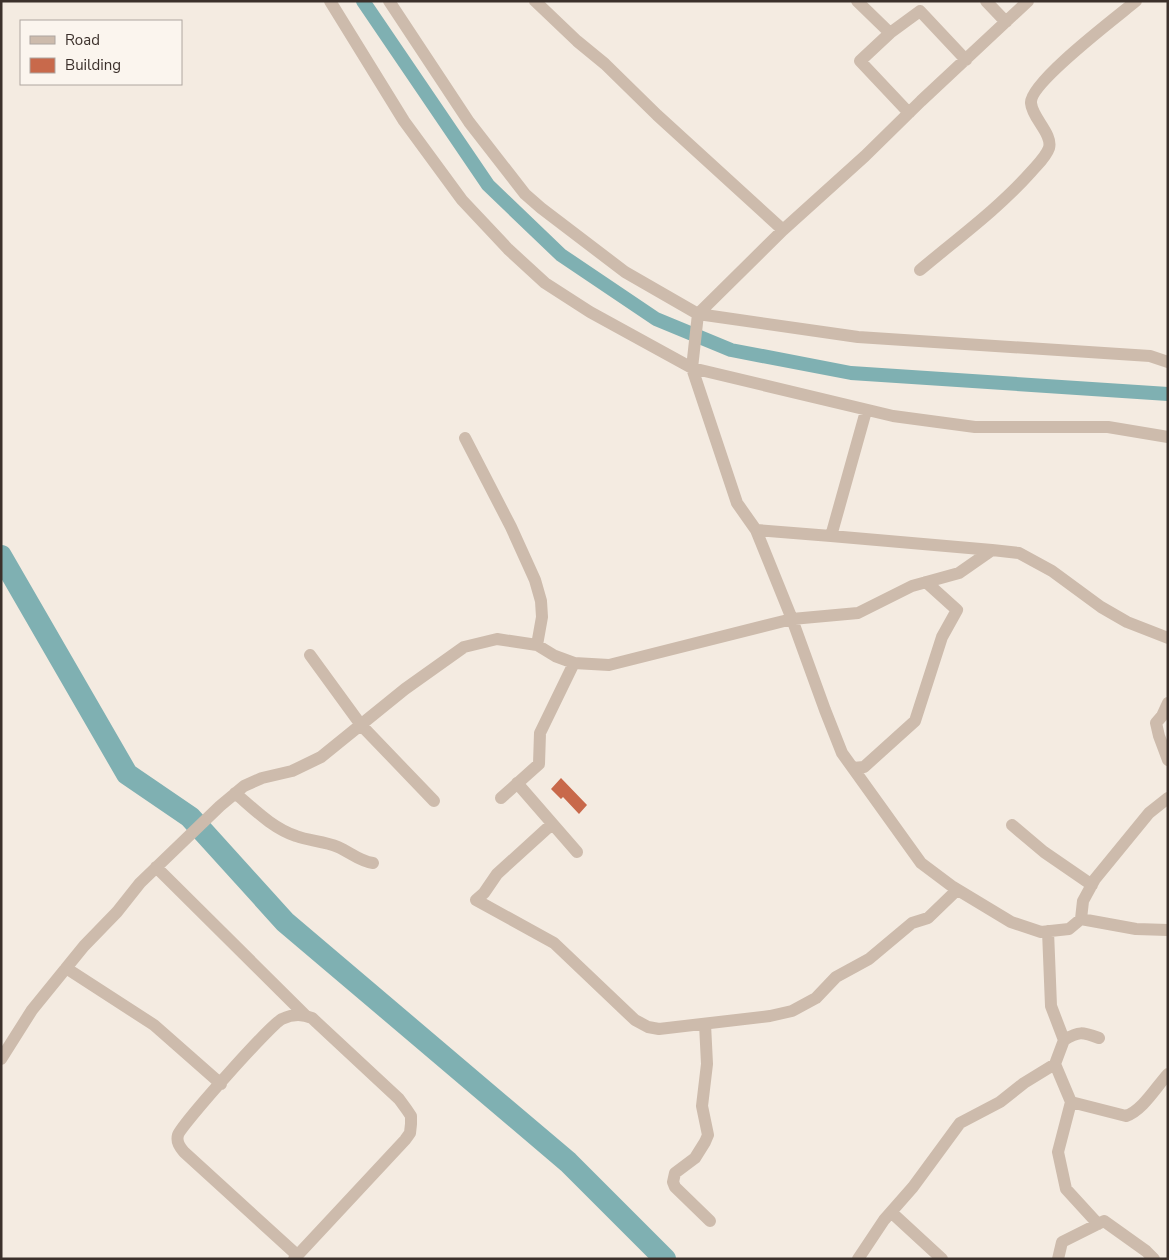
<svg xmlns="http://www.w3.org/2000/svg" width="1169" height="1260" font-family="'Nunito Sans',sans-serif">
  <rect width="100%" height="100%" fill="#f4ebe1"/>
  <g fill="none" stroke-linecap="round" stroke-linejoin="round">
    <!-- canal -->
    <path stroke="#7fb0b2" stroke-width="14" d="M363,1L488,185L561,255L656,319L731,350L851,373L1168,394"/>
    <!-- river -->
    <path stroke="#7fb0b2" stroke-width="22" d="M1,556L127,774L190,817L285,922L568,1162L665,1259"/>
  </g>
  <!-- building -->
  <path fill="#c8694b" d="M561,778L587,805L579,814L563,797L561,799L551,789Z"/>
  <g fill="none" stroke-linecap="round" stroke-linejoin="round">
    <!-- minor -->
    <path stroke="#cdbbac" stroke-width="12" d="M330,1L404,121L462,200L508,249L545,283L590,312L692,368L893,416L975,427H1108L1168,437
      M389,1L469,122L525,194L541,208L625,272L698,314L858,337L1150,356L1168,362
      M535,1L577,41L605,64L657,115L783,230
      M857,1L890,33L860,61L909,113
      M986,1L1006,22
      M890,33L920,11L966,60
      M920,270C958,238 998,209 1031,172C1037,165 1046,157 1049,148C1053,134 1032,118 1031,103C1029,83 1118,16 1136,1
      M465,438L511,527L535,580L541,601L542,617L537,645
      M756,530L831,536L866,411
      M831,536L992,550
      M1168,638L1127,622L1101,607L1052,571L1019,553L992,550L959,573L912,586L858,613L792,619L825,710L842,753L921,863L953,887L1011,922L1041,932L1069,929L1081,919L1136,929L1168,930
      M310,655L361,725L434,801
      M1168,703L1162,716L1156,723L1159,736L1168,760
      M853,768L864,767L915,721L942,637L957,610L926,582
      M517,783L577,852
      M235,793C254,809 272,828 296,836C309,841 324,841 338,847C350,852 359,861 373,863
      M501,798L539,764L540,733L574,663
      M552,824L497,874L484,893L476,900L554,943L635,1020L648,1027L659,1029L770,1016L792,1011L816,998L836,977L869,959L912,923L928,918L957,890
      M1012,825L1044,852L1092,885
      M156,867L305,1015
      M1081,919L1083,901L1095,879L1149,813L1168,798
      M1048,931L1051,1006L1064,1040C1079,1031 1082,1032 1099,1038
      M66,968L154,1025L221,1084
      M705,1024L707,1064L702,1106L708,1135L705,1142L695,1158L675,1173L673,1182L675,1187L710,1221
      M1,1059L32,1010L84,946L117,912L140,883L220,806L244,786L262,778L292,771L321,757L405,689L464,647L497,639L537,645L555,656L574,663L609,665L792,619L756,530L737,503L692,368L698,314L783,230L865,156L921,101L1028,1
      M1055,1064L1071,1102L1058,1152L1066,1189L1098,1224
      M1071,1102L1126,1116C1143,1110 1156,1087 1168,1074
      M891,1212L942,1259
      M294,1259L405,1140L410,1133L411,1124V1116L407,1110L399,1099L312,1018C303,1014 292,1014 282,1019C272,1023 181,1125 178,1135C176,1142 180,1147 184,1152L297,1255
      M858,1259L884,1220L913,1187L960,1123L1000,1102L1024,1083L1055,1064L1064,1040
      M1058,1259L1062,1242L1104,1221L1146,1251L1154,1259"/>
  </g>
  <!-- border -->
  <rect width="1169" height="1260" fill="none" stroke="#3b302b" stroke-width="5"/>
  <!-- legend -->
  <rect x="20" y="20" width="162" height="65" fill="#fbf5ee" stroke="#aea6a0"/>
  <rect x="30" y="36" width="25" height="8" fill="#cdbbac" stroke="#aea6a0"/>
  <text x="65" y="45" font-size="15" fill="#3b302b">Road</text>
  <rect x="30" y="58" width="25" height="15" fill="#c8694b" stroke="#aea6a0"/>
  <text x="65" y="70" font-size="15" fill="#3b302b">Building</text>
</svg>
